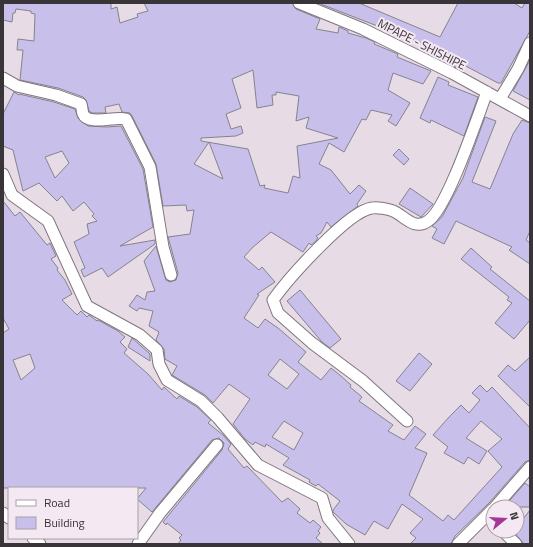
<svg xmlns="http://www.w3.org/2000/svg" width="533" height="547" font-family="'Titillium Web',sans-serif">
  <rect width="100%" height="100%" fill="#e7dbe5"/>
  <!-- building -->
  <path fill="#c8c0eb" stroke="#85838f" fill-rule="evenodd" d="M3,3H111V9L117,7L120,23L138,17L137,14L148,11L144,3H292L296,9L320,19L316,29L338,33L339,27L348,31V33L366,38L375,42L374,44L398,54L397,57L431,71L423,84L393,73L388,90L410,103L396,126L388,121L392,115L371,110L366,120L362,119L344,152L329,143L319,164L331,170L350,194L359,185L366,191L357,204L358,206L331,227L327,222L321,233L316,236L318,238L316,241L311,245L309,243L303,252L271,232L253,247L244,257L259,270L262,267L275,282L257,294L259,295L244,318L258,328L265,319L278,328L306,352L298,362L321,380L331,368L341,376L351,385L350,387L362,397L359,401L393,425L388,431L404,440L415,426L426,434L415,448L427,453L409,495L443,521L448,515L454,520L502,467L488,451L502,439L481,421L466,438L487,451L479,464L468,457L464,464L444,453L448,447L433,435L450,416L461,405L469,413L480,400L472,393L480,385L487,392L492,387L530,428V460L525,462L489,503L455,536L451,544H410L416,538L410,533L423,519L402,504L388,529L374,521L365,535L346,524L333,512V510L340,501L318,484L316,486L309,482L310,480L283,465L289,458L266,444L265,447L255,442L253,445L245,439L233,424L250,399L229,384L213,403L205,395L172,375L177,366L165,359L164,349L156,340L159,332L149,326L153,311L139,308L137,311L129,306L137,295L145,300L147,292L155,291L144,261L156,246L166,280L170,282L176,280L178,273L168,237L190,234L194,210L187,211L186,205L163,206L156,164L132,116L130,113L122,112L119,104L105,107L106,113H92L89,111L86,100L83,97L58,88L20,80L23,50H17L18,39L34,41L35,14L31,13V11L16,9L15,13H13L12,22L3,20ZM253,70L257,108L273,105L272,95H276V92L299,96L296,121L309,117L306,128L338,138L297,146L300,178L293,176L288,193L264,188L265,185L260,186L248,149L201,141V138L236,136L243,133L241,126L231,129L226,114L241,108L232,79ZM209,142L223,179L194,164ZM280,359L299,374L287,389L268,375ZM284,421L303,433L294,450L272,437Z
    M318,3H359L440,37L458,3H514L522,8L525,3H530V31L501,83H498L460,63L457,68L452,65L455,56Z
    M530,60V100L513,91Z
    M438,77L449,82L448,85L478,97L464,136L431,120L430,123L420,118Z
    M14,92L19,95V94L54,102L75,109L78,118L88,126L107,127L121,126L143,169L153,227L120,246L155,240V244L108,277L102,268L84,277L81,270L85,268L74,242L89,234L87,224L97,221L92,216L94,214L84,202L73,211L62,196L57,201L39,183L23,191L13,150L3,146V114ZM62,151L69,163L55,178L45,157Z
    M485,117L496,121L472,182L490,189L513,134L522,120L530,123V231L526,240L530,243V264L509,250L512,247L456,221L444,244L432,238L437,229L432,226L442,217L463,178Z
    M399,149L409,159L404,165L393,155Z
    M410,188L433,204L421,217L399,204Z
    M3,201L15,216L20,212L47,245L50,243L56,256L51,259L58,268L57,270L65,280L72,294L62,300L77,315L81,311L87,317L89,315L97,321L98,320L118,331L125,337L120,342L127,349L124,353L148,374L162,390L164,387L177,399L179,396L197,407L211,420L208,423L223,435L231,444L228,449L244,468L247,466L282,502L288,498L300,509L297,513L310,523L313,520L321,527L318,531L320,533L316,538L323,544H178L181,540L179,538L182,535L167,523L166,525L163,522L222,450L224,443L219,438L212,440L152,512L137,499L146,488H3V333L9,329L3,318ZM30,354L35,368L21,380L13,360Z
    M471,248L492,267L490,269L530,301V320L514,339L495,323L512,303L507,300L509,297L461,259Z
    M300,290L341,339L330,348L322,342L287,301Z
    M132,338L150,354V361L128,347Z
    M419,353L432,364L410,391L396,381Z
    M530,357V407L498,376L508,365L515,371Z
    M525,483L530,487V507H504Z
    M530,510V544H524L513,531H517V527Z"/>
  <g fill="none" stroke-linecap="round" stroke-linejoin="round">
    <!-- minor casing -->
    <g stroke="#80757f" stroke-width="13">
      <path id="minor" d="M299,3L363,29L452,73L530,116
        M3,78L17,86L56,95L81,104C82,107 82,111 83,114C88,126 114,116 126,119L150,167L163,247L171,275
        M500,99L518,69L530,43
        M3,174L12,195L48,221L87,306L140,335L157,350L159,364L167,380L201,401L218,418L258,465L322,498L328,518L349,544
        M407,421L363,381L312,343L278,313L273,300C288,279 348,211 372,208C377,207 389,209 393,211C405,216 414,231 428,221C447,209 477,118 487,92
        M495,507L530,467
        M3,513L9,518
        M503,531L516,544
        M33,538L40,544
        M138,544L160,513L217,445
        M458,544L493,509"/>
    </g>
    <!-- minor -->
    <use href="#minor" stroke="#fff" stroke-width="11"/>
  </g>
  <g text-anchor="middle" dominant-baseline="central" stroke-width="4" stroke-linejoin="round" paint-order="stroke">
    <!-- street labels -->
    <g font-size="12" fill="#383438" stroke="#f4e8f3">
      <text transform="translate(422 44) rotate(27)">MPAPE - SHISHIPE</text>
    </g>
  </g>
  <!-- border -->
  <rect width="533" height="547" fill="none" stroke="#383438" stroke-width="8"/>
  <!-- legend -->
  <rect x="8" y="487" width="130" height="52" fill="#f4e8f3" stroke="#a9a0a8"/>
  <rect x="16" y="500" width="20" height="6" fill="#ffffff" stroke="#a9a0a8"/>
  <text x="44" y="507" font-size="12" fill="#383438">Road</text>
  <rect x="16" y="517" width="20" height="12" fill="#c8c0eb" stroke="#a9a0a8"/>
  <text x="44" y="527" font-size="12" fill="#383438">Building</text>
  <!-- north arrow -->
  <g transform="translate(505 519) rotate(72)"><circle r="19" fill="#f4e8f3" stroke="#a9a0a8"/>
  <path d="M0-3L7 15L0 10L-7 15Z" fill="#a33798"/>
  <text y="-6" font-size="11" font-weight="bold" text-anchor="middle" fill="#383438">N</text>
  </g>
</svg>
